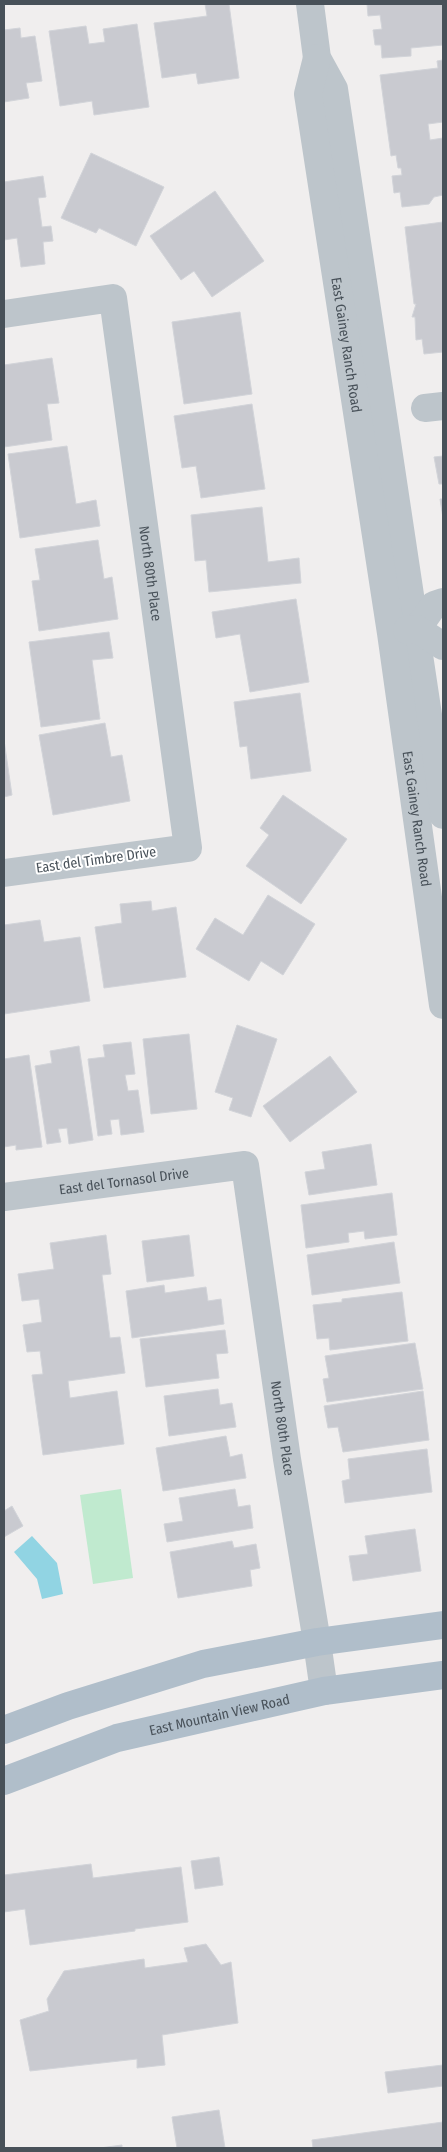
<svg xmlns="http://www.w3.org/2000/svg" width="447" height="2152" font-family="'Fira Sans Condensed',sans-serif">
  <rect width="100%" height="100%" fill="#f0eeee"/>
  <!-- green -->
  <path fill="#c0eacf" d="M121,1489L133,1578L93,1584L80,1495Z"/>
  <!-- water -->
  <path fill="#91d4e3" d="M32,1536L57,1563L63,1594L42,1599L37,1579L14,1552Z"/>
  <!-- building -->
  <path fill="#c9cad0" stroke="#d2d4d9" d="M205,4H229L239,78L198,84L196,73L162,78L154,23L207,16Z
    M367,4H443V45L411,48V56L382,58L381,45H375L373,30L382,29L380,15L368,16Z
    M137,24L149,107L94,115L92,101L60,106L49,31L86,26L89,44L105,42L103,29Z
    M20,28L21,38L35,36L42,81L26,83L29,98L4,102V30Z
    M443,60V122L428,124L430,140L443,138V195L434,197L429,204L402,207L400,192L394,193L392,176L402,175L401,168H398L396,155L391,156L380,75L438,68L437,61Z
    M91,153L164,187L136,246L99,228L96,233L61,218Z
    M43,176L46,197L38,198L42,227L51,226L53,241L43,242L45,264L21,267L17,238L4,240V182Z
    M215,191L264,261L212,297L194,271L181,280L150,236Z
    M443,222V352L424,354L422,339L416,340L415,317H412L416,304H414L405,227Z
    M240,312L252,394L184,404L172,322Z
    M52,358L59,403L47,404L52,440L4,447V365Z
    M252,404L265,489L201,498L196,466L182,468L174,416Z
    M67,446L76,504L96,500L100,526L20,538L8,454Z
    M443,456V484H439L434,457Z
    M440,499H443V518Z
    M262,507L268,562L299,558L301,583L209,592L206,560L195,561L191,515Z
    M98,540L104,579L112,577L118,619L39,631L32,581L40,580L35,549Z
    M296,599L309,682L250,692L240,634L216,638L212,612Z
    M109,632L113,658L92,660L100,719L41,727L29,642Z
    M300,693L311,771L251,779L247,746L240,747L234,702Z
    M105,723L111,757L122,755L130,801L53,815L39,735Z
    M4,740L12,795L4,797Z
    M283,795L347,839L301,904L246,866L269,835L260,828Z
    M268,895L315,924L283,975L261,961L249,981L196,949L215,918L243,935Z
    M151,901L152,911L176,907L186,977L104,988L95,927L122,923L120,904Z
    M40,920L44,942L80,937L90,1001L4,1014V925Z
    M237,1025L277,1039L251,1117L229,1110L233,1098L215,1092Z
    M189,1034L197,1109L151,1114L143,1039Z
    M131,1042L135,1074L125,1075L128,1091L138,1090L144,1132L121,1135L119,1119L110,1120L112,1134L98,1136L88,1059L105,1057L103,1045Z
    M79,1046L93,1140L69,1144L67,1128L58,1129L61,1142L47,1144L35,1066L52,1063L50,1051Z
    M29,1055L42,1147L16,1150V1145L4,1147V1059Z
    M330,1056L357,1092L290,1142L263,1106Z
    M371,1144L377,1185L309,1195L305,1172L325,1169L322,1152Z
    M392,1193L397,1235L365,1239L364,1231L348,1233L349,1242L306,1248L301,1205Z
    M106,1235L111,1274L102,1275L110,1338L120,1337L125,1373L68,1381L70,1398L117,1391L124,1444L43,1455L32,1375L43,1374L40,1351L27,1352L23,1325L42,1322L39,1299L22,1301L18,1274L54,1269L50,1243Z
    M189,1235L194,1276L147,1282L142,1241Z
    M394,1242L400,1283L312,1295L307,1255Z
    M164,1285L165,1293L206,1287L208,1301L221,1299L224,1324L132,1338L126,1291Z
    M402,1292L408,1341L330,1350L329,1338L317,1339L313,1305L342,1302V1299Z
    M225,1330L228,1353L216,1354L219,1378L146,1387L140,1339Z
    M415,1343L423,1389L327,1402L323,1379L329,1378L325,1356Z
    M218,1389L220,1405L232,1403L236,1427L169,1436L164,1396Z
    M423,1391L429,1440L343,1452L338,1427L328,1428L324,1406Z
    M226,1436L230,1457L242,1454L246,1478L163,1491L156,1448Z
    M427,1449L432,1492L345,1503L342,1481L350,1479L348,1459Z
    M235,1489L238,1507L250,1505L253,1528L167,1542L164,1524L183,1521L179,1498Z
    M12,1506L23,1526L4,1537V1511Z
    M415,1529L421,1571L353,1581L349,1556L368,1554L365,1536Z
    M232,1541L234,1548L256,1544L260,1568L250,1570L252,1586L178,1598L170,1552Z
    M219,1857L223,1885L195,1889L191,1861Z
    M91,1864L93,1878L181,1867L188,1922L135,1929V1931L30,1945L25,1909L4,1912V1875Z
    M206,1944L221,1965L231,1962L238,2023L162,2035L165,2065L137,2068V2059L30,2071L20,2020L49,2011L47,1999L64,1971L144,1959L145,1968L188,1962L184,1948Z
    M443,2065V2086L388,2093L385,2072Z
    M219,2110L225,2148H177L172,2117Z
    M443,2122V2148H313L312,2140Z
    M122,2145V2148H100Z"/>
  <g fill="none" stroke-linecap="round" stroke-linejoin="round">
    <!-- minor -->
    <g stroke="#bdc5cb" stroke-width="28">
      <path d="M310,4L317,58L334,89L443,815"/>
      <path id="s1" d="M317,58L308,94L391,633L443,1005"/>
      <path id="s2" d="M4,314L113,298L188,848L4,873"/>
      <path d="M425,408L443,406"/>
      <path d="M417,629L434,605L443,602"/>
      <path d="M407,630L417,629L443,646"/>
      <path id="s3" d="M4,1197L245,1165L287,1459L317,1642L324,1691"/>
    </g>
    <!-- major -->
    <g stroke="#b0beca" stroke-width="28">
      <path d="M4,1730L68,1706L203,1664L317,1642L443,1625"/>
      <path id="s4" d="M4,1781L117,1738L324,1691L443,1675"/>
    </g>
  </g>
  <g text-anchor="middle" dominant-baseline="central" stroke-width="4" stroke-linejoin="round" paint-order="stroke">
    <!-- street labels -->
    <g font-size="14" fill="#485159" stroke="#fff">
      <text stroke="none"><textPath href="#s1" startOffset="291">East Gainey Ranch Road</textPath></text>
      <text stroke="none"><textPath href="#s2" startOffset="388">North 80th Place</textPath></text>
      <text stroke="none"><textPath href="#s1" startOffset="770">East Gainey Ranch Road</textPath></text>
      <text transform="translate(96 860) rotate(-8)">East del Timbre Drive</text>
      <text stroke="none"><textPath href="#s3" startOffset="121">East del Tornasol Drive</textPath></text>
      <text stroke="none"><textPath href="#s3" startOffset="509">North 80th Place</textPath></text>
      <text stroke="none"><textPath href="#s4" startOffset="226">East Mountain View Road</textPath></text>
    </g>
  </g>
  <!-- border -->
  <rect width="447" height="2152" fill="none" stroke="#485159" stroke-width="10"/>
</svg>
